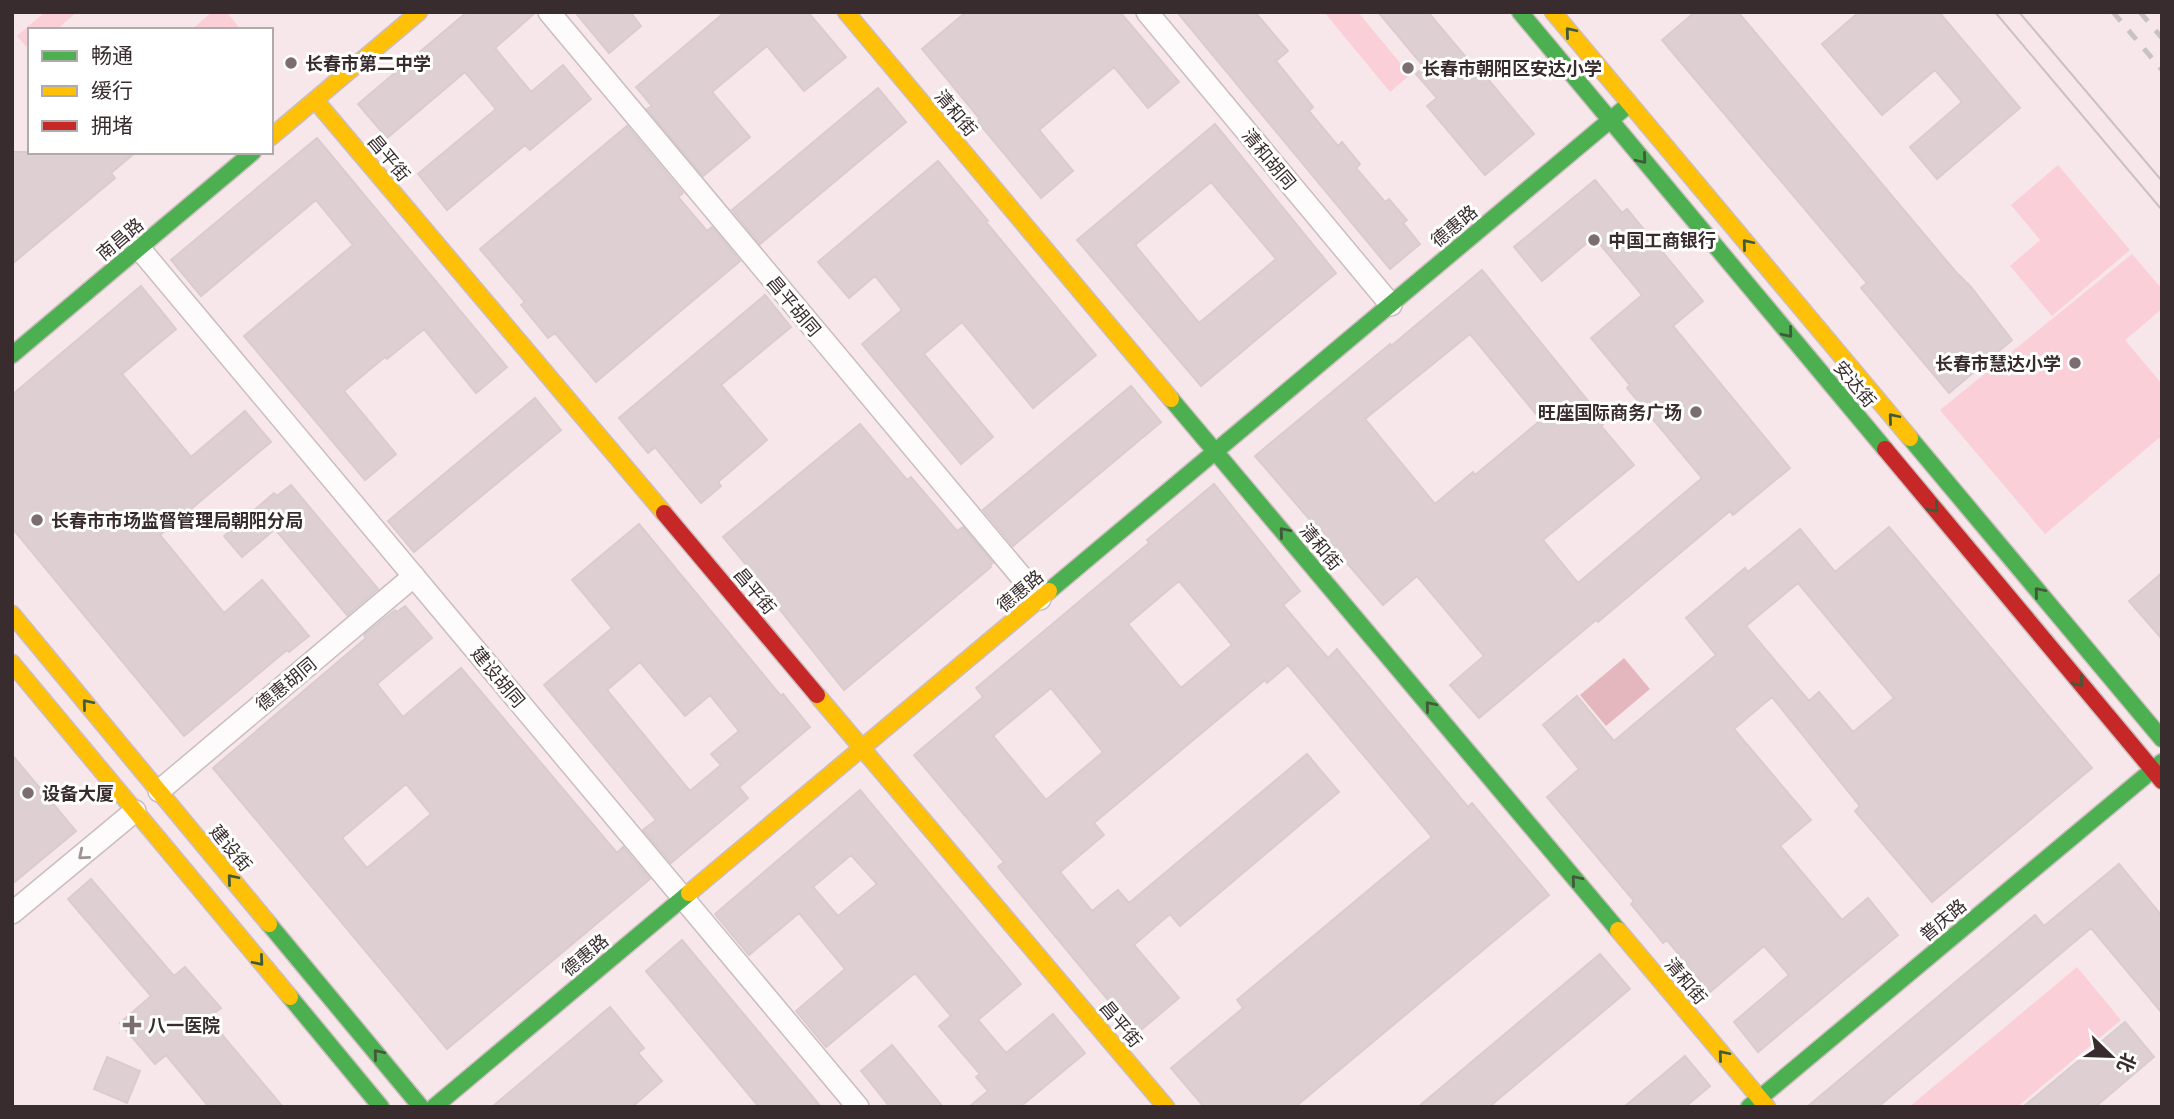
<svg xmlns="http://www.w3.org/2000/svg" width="2174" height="1119" font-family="'Public Sans','Noto Sans SC',sans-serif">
  <rect width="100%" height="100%" fill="#f8e7ea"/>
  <!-- green -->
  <path fill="#fbcfd7" d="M45,12H77L56,30H30V51L17,36Z
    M212,12H227L241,30H191Z
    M1324,12H1358L1410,75L1390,92Z
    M2058,165L2130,250L2052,316L2010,266L2040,240L2011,205Z
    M2132,254L2162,289V309L2125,340L2162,384V440L2159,438L2045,534L1940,410Z
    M2077,967L2121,1020L2017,1107H1909Z"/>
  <!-- forest -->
  <path fill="#e4b7bf" d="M1624,658L1650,689L1606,726L1580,695Z"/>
  <!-- building -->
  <path fill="#ded0d2" stroke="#daccce" stroke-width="2" fill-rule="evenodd" d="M467,12H536L495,48L531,92L563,65L591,99L530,150L525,145L447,210L418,174L496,109L465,72L387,138L358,104Z
    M575,12H630L641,26L609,53Z
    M725,12H808L846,57L804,91L767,46L712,92L750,137L703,176L647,109L652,106L636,87Z
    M966,12H1120L1179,82L1148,108L1114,67L1039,130L1073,171L1041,198L977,121L980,119L922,49Z
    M1177,12H1255L1288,51L1276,61L1313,107L1309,111L1338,146L1342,142L1360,164L1356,168L1385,202L1389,199L1407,220L1403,223L1420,244L1390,269Z
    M1378,12H1428L1474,67L1476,65L1534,134L1485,175L1427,106L1437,98L1416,74L1424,67Z
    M1695,12H1738L1955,271L1971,287L2012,340L1949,393L1861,288L1867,283L1662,40Z
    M1859,12H1939L2020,108L1937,179L1910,147L1962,102L1935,70L1882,115L1822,44Z
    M878,88L906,122L760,244L732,210Z
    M1215,124L1336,273L1201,386L1077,240ZM1211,182L1276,259L1199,323L1135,245Z
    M627,126L683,193L678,197L707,231L712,227L740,261L596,382L555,333L548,338L521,305L525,302L480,249Z
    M317,138L507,367L476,393L424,329L387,359L385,357L344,391L396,454L365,480L244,336L353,245L316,200L201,296L171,260Z
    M12,152H136L111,173L115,178L12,264Z
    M938,161L988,221L986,222L1096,355L1033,408L962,322L924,354L993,437L961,464L862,344L902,310L875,276L849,298L818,262Z
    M1595,180L1622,213L1627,209L1703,301L1673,326L1790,468L1733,515L1730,511L1598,622L1596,620L1479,718L1450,685L1484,656L1417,576L1383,605L1255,456L1390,344L1391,346L1482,270L1605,422L1601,426L1634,465L1543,540L1578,583L1702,478L1627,388L1630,385L1591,338L1642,295L1594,237L1542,281L1514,247ZM1470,334L1541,420L1475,475L1473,472L1435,504L1365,419Z
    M141,286L176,329L122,374L191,457L245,411L271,442L160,535L224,613L262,580L309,636L289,652L287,650L184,736L12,528V395Z
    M765,295L791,327L721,385L767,440L718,482L721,486L701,503L655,447L648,453L619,418Z
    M1131,386L1161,422L1013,546L983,510Z
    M535,398L561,430L414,552L388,521Z
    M860,424L907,480L911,477L957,531L963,527L993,563L990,565L991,567L844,690L770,597L772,596L723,537Z
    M1214,484L1300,591L1283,605L1328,658L1337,649L1468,807L1472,803L1549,895L1295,1107H1204L1171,1068L1243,1008L1237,1000L1432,837L1288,665L1267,683L1265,680L1094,823L1104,835L1060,872L1092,911L1118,890L1129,903L1307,754L1339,792L1180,926L1170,914L1134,945L1179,998L1136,1034L998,867L1004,862L914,755L983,697L976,688L1149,543L1147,540ZM1179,581L1232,645L1181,688L1128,624ZM1051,688L1103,752L1046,800L993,736Z
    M291,485L378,589L347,615L275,529L242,557L224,536L274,493L277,496Z
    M639,524L781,696L783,694L810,727L739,787L748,798L671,863L643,830L656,820L544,685L612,628L572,580ZM640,662L685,716L710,695L739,731L711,754L721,765L690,791L607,690Z
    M1889,527L2092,768L1932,902L1855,811L1860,806L1772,697L1734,729L1811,820L1780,846L1842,920L1868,898L1898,935L1758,1052L1734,1022L1789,975L1764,946L1710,992L1667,940L1663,943L1631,904L1634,901L1547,797L1579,769L1543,725L1577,696L1614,741L1716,655L1686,618L1745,568L1748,572L1800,529L1835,572ZM1798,583L1894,698L1853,732L1819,692L1809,701L1746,626Z
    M2162,573V639L2129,601Z
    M405,606L432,638L377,684L403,717L461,668L617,853L623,847L650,879L447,1049L213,768L366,638L364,635L395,610L397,612ZM406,784L431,814L367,868L342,838Z
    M12,755L76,831L12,884Z
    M860,790L1021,984L978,1020L1006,1053L1053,1014L1085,1053L1020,1107H969L988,1091L976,1077L980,1074L939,1026L951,1016L915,973L826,1047L796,1011L845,969L799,913L749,955L715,914ZM851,855L877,884L838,916L813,887Z
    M2119,864L2162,916V1013L2091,928L1878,1107H1807L2035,915L2044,926Z
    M91,879L174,976L185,967L221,1008L208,1018L283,1107H209L166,1055L155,1064L120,1023L151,996L68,899Z
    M682,940L807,1090L821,1107H759L646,971Z
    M1600,954L1630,989L1489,1107H1418Z
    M610,1007L644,1048L638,1053L662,1081L632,1107H492Z
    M2125,1022L2154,1057L2095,1107H2023Z
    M892,1045L943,1107H890L861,1071Z
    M1685,1056L1710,1086L1685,1107H1624Z
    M107,1057L140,1071L127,1103L94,1089Z"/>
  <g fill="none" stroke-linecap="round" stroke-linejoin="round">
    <!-- street casing -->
    <g stroke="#cbbdbf" stroke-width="24">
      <path id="street" d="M549,12L1040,599
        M1147,12L1391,305
        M139,248L858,1107
        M159,791L414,576
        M12,913L135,811"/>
    </g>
    <!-- fast casing -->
    <g stroke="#cbbdbf" stroke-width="19">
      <path id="fast" d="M1520,12L1885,449
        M12,355L253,152
        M1171,399L1618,930
        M1910,438L2162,739
        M1049,591L1627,106
        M269,924L421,1107
        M290,997L381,1107
        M434,1107L689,893
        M1749,1107L2162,762"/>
    </g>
    <!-- slow casing -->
    <g stroke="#cbbdbf" stroke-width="19">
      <path id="slow" d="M846,12L1171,399
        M1553,12L1910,438
        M315,100L664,513
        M271,137L419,12
        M12,614L269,924
        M12,663L290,997
        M817,695L1166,1107
        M689,893L1049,591
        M1618,930L1767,1107"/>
    </g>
    <!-- jam casing -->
    <g stroke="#cbbdbf" stroke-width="19">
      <path id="jam" d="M1885,449L2162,781
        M664,513L817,695"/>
    </g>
    <!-- street -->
    <use href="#street" stroke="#fefbfc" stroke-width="21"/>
    <!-- fast -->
    <use href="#fast" stroke="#4caf50" stroke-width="16"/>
    <!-- slow -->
    <use href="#slow" stroke="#ffc107" stroke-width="16"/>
    <!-- jam -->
    <use href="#jam" stroke="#c62828" stroke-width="16"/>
    <!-- tram -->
    <path stroke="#c8c2c4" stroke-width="2" d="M1995,12L2162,210
      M2019,12L2162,181"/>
    <!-- rail -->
    <path stroke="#c8c2c4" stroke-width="5" stroke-dasharray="12 12" stroke-linecap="butt" d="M2113,12L2162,70
      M2140,12L2162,38"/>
  </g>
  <!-- one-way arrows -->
  <defs><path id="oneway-chevron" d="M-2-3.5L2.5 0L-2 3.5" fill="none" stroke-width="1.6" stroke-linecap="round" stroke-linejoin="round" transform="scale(1.75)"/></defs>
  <g stroke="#405a3a">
    <use href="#oneway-chevron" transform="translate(1570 32) rotate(-130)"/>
    <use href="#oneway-chevron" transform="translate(1642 159) rotate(50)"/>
    <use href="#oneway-chevron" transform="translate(1747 244) rotate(-130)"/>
    <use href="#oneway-chevron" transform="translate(1788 333) rotate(50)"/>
    <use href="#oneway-chevron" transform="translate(1893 418) rotate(-130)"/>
    <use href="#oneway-chevron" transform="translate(1934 508) rotate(50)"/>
    <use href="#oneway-chevron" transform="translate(1284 532) rotate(-130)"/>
    <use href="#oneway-chevron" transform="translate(2039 592) rotate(-130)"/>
    <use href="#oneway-chevron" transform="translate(2079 682) rotate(50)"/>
    <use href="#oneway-chevron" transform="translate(87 704) rotate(-130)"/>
    <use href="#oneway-chevron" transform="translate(1430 706) rotate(-130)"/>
    <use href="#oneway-chevron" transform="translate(232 879) rotate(-130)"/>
    <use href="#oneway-chevron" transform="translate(1576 880) rotate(-130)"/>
    <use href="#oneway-chevron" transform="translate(259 961) rotate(50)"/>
    <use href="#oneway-chevron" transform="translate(378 1054) rotate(-130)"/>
    <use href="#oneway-chevron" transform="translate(1723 1055) rotate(-130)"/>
  </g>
  <use stroke="#9c9495" href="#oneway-chevron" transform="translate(83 855) rotate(140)"/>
  <!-- markers -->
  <g fill="#7c6d70" stroke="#fff" stroke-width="2.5">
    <circle cx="291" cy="63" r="7"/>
    <circle cx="1408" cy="68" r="7"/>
    <circle cx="1594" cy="240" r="7"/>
    <circle cx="2075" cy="363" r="7"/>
    <circle cx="1696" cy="412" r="7"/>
    <circle cx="37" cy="520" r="7"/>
    <circle cx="28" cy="793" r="7"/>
    <path d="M128.5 1014.5h7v7h7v7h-7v7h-7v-7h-7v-7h7z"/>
  </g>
  <g text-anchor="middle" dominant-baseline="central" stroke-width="6" stroke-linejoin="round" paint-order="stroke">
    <!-- poi labels -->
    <g font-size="18" font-weight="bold" fill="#392c2e" stroke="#fff" text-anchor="start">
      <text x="305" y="63">长春市第二中学</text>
      <text x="1422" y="68">长春市朝阳区安达小学</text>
      <text x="1608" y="240">中国工商银行</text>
      <text x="2061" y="363" text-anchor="end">长春市慧达小学</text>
      <text x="1682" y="412" text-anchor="end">旺座国际商务广场</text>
      <text x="51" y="520">长春市市场监督管理局朝阳分局</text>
      <text x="42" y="793">设备大厦</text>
      <text x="148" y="1025">八一医院</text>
    </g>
    <!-- street labels -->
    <g font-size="18" fill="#392c2e" stroke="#fff">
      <text transform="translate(956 113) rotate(50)">清和街</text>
      <text transform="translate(389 158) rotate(50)">昌平街</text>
      <text transform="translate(1269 159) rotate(50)">清和胡同</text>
      <text transform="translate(1454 226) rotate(-40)">德惠路</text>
      <text transform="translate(120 239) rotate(-40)">南昌路</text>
      <text transform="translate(794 306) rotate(50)">昌平胡同</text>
      <text transform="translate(1855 384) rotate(50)">安达街</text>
      <text transform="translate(1321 547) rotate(50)">清和街</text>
      <text transform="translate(755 591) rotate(50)">昌平街</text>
      <text transform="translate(1020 591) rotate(-40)">德惠路</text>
      <text transform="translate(498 677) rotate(50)">建设胡同</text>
      <text transform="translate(286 684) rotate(-40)">德惠胡同</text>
      <text transform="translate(231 848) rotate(50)">建设街</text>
      <text transform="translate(1943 920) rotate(-40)">普庆路</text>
      <text transform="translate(585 955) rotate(-40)">德惠路</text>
      <text transform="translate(1686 981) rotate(50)">清和街</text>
      <text transform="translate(1121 1024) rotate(50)">昌平街</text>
    </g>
  </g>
  <!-- border -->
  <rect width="2174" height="1119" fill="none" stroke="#392c2e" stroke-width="28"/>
  <!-- legend -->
  <rect x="28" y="28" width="245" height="126" fill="#ffffff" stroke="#b0abab" stroke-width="2"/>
  <rect x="42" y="51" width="35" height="10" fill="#4caf50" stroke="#b0abab" stroke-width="2"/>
  <text x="91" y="63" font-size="21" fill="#392c2e">畅通</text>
  <rect x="42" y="86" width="35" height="10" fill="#ffc107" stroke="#b0abab" stroke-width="2"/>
  <text x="91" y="98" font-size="21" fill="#392c2e">缓行</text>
  <rect x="42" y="121" width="35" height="10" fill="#c62828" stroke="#b0abab" stroke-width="2"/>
  <text x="91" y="133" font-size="21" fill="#392c2e">拥堵</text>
  <!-- north arrow -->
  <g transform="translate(2111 1056) rotate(113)" stroke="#ffffff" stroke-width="5" paint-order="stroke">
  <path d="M0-5L12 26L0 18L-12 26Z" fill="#392c2e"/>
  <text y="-10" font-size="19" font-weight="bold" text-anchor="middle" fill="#392c2e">北</text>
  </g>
</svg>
